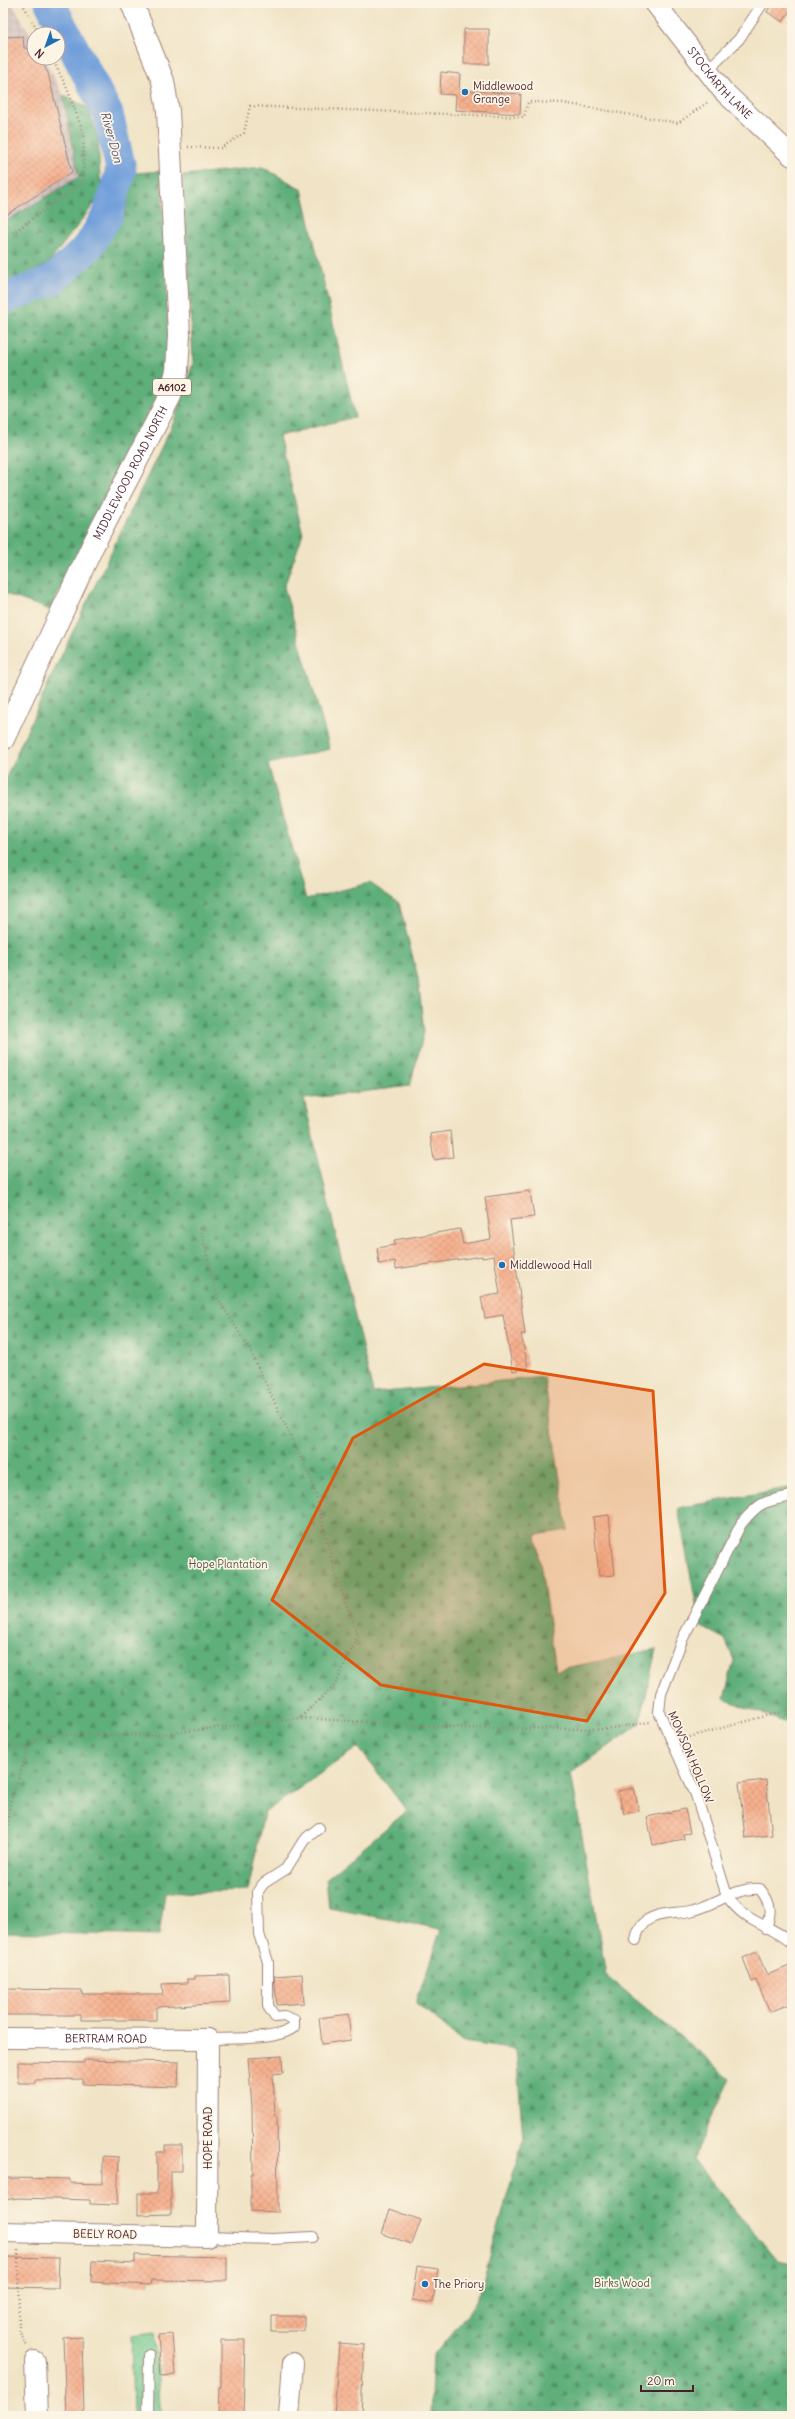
<svg xmlns="http://www.w3.org/2000/svg" width="795" height="2419" font-family="Delius,sans-serif">
  <defs>
    <pattern id="industrial-grid" width="8" height="8" patternUnits="userSpaceOnUse"><rect width="8" height="8" fill="#d1c0bd"/><path d="M0 4h8M4 0v8" fill="none" stroke="#b5a5a3"/></pattern>
    <pattern id="grass-dots" width="8" height="8" patternUnits="userSpaceOnUse"><rect width="8" height="8" fill="#74cb90"/><path d="M2 2h.1M6 6h.1" fill="none" stroke="#66ae7c" stroke-width="1.8" stroke-linecap="round"/></pattern>
    <pattern id="forest-firs" width="22" height="20" patternUnits="userSpaceOnUse"><rect width="22" height="20" fill="#5faf7a"/><path d="M5 1l3.5 6h-7zM16 11l3.5 6h-7z" fill="#508e64"/></pattern>
    <pattern id="building-cross-hatch" width="8" height="8" patternUnits="userSpaceOnUse"><rect width="8" height="8" fill="#f6b18f"/><path d="M0 0l8 8M0 8l8-8" fill="none" stroke="#d4987c"/></pattern>
  </defs>
  <rect width="100%" height="100%" fill="#fcf5e5"/>
  <filter id="ink" filterUnits="userSpaceOnUse"><feTurbulence type="fractalNoise" baseFrequency=".025" numOctaves="2"/><feDisplacementMap in="SourceGraphic" scale="8" xChannelSelector="R" yChannelSelector="G"/><feConvolveMatrix kernelMatrix="1 2 1 2 8 2 1 2 1" color-interpolation-filters="sRGB"/></filter>
  <filter id="wash" filterUnits="userSpaceOnUse"><feTurbulence type="fractalNoise" baseFrequency=".012" numOctaves="4" result="noise"/><feDisplacementMap in="SourceGraphic" scale="16" xChannelSelector="R" yChannelSelector="G"/><feGaussianBlur stdDeviation="0.9" result="paint"/><feColorMatrix in="noise" values="0 0 0 0 0 0 0 0 0 0 0 0 0 0 0 0 0 1.4 0 .05"/><feComposite in="paint" operator="in"/></filter>
  <g filter="url(#wash)">
    <rect width="100%" height="100%" fill="#f1e4c6"/>
    <!-- industrial -->
    <path fill="url(#industrial-grid)" d="M3,3H12L34,41V58H44L63,95L79,177L3,223Z"/>
    <!-- grass -->
    <path fill="url(#grass-dots)" stroke="#5f755e" d="M154,2333L161,2416H133L131,2336Z"/>
    <!-- forest -->
    <path fill="url(#forest-firs)" stroke="#546752" d="M63,95L88,108L98,140L101,195L47,265L3,285V223L79,177Z
      M262,167L302,189L355,417L279,436L303,534L284,587L330,749L268,764L306,899L370,883L399,903L418,978L424,1032L410,1086L304,1099L373,1393L544,1377L568,1530L536,1535L556,1670L656,1649L640,1724L571,1773L606,1975L730,2078L693,2159L778,2261L792,2264V2416H430L433,2355L477,2302L523,2140L516,2050L463,2042L416,2003L441,1929L329,1908L326,1878L407,1811L358,1747L264,1813L248,1891L165,1893L159,1936L3,1932V784L52,675L174,421L193,363L183,175Z
      M161,171L168,309V357L160,390L50,610L3,593V315L70,283L95,258L124,214L135,173Z
      M792,1487V1725L724,1699L734,1660L725,1639L700,1626L678,1508Z"/>
    <g fill="none" stroke-linecap="round" stroke-linejoin="round">
      <!-- river -->
      <path stroke="#719fda" stroke-width="31" d="M3,299L53,280L89,246L108,214L121,169L108,114L50,3"/>
    </g>
    <g id="blocks">
      <!-- building -->
      <path fill="url(#building-cross-hatch)" d="M772,3H792V8L783,22L767,12Z
        M464,29H489V64H464Z
        M23,36L24,48L34,49V58H40L48,73L72,172L3,217V37Z
        M441,72L460,74L459,90L521,94L520,114L455,110L456,95L440,94Z
        M450,1131L453,1157L434,1160L430,1134Z
        M530,1191L534,1217L510,1220L525,1334H521L528,1368L513,1371L503,1315L485,1318L481,1297L500,1294L494,1256L482,1258V1256L396,1269L395,1261L379,1264L377,1248L395,1245L394,1240L460,1229L463,1244L491,1239L485,1197Z
        M609,1515L615,1575L599,1576L593,1517Z
        M766,1780L772,1835L745,1838L739,1783Z
        M634,1788L639,1811L624,1814L618,1791Z
        M685,1809L690,1833L683,1834L684,1839L653,1845L647,1817Z
        M757,1952L767,1975L792,1965V2003L770,2012L756,1980L752,1982L743,1958Z
        M302,1974L304,2003L277,2005L274,1976Z
        M229,1975L230,2003L156,2007V2020H81V2015H3V1989L82,1990V1994H163L162,1984L187,1983V1979H195V1976Z
        M348,2014L351,2040L322,2044L319,2018Z
        M282,2056L283,2073L273,2074L275,2115H277L278,2212L251,2211V2174H253L252,2107L248,2058Z
        M84,2060L179,2062L178,2087L83,2084V2079L35,2080V2083H18V2062L84,2063Z
        M165,2145H182V2171H171V2214L138,2215V2193H157V2152H165Z
        M103,2156L119,2157L117,2205L90,2204V2200L19,2198L3,2200V2178L70,2179V2183L103,2184Z
        M390,2209L421,2220L412,2244L382,2234Z
        M135,2255L227,2257V2281L151,2280L150,2285L91,2282L92,2261L135,2263Z
        M3,2257L59,2258L58,2288L3,2287Z
        M417,2266L438,2269L433,2303L412,2300Z
        M271,2316H304V2331H271Z
        M172,2334L175,2375L161,2376L158,2335Z
        M82,2337L84,2416H66L63,2338Z
        M221,2340H245L243,2416H218L219,2387H221Z
        M339,2343L364,2345L361,2416H334Z"/>
    </g>
  </g>
  <g filter="url(#ink)">
    <use href="#blocks" fill-opacity="0" stroke="#9e8278" stroke-width="1"/>
    <g fill="none" stroke-linecap="round" stroke-linejoin="round">
      <!-- lane casing -->
      <g stroke="#9e8278" stroke-width="12">
        <path id="lane" d="M707,71L739,39L763,3
          M792,1496C764,1501 759,1502 741,1524L682,1640L661,1694L659,1712L696,1795L727,1896C748,1926 769,1923 792,1943
          M636,1940C637,1933 639,1927 645,1922C657,1912 676,1914 690,1911C715,1906 734,1887 760,1889C771,1903 772,1911 766,1928
          M208,2039C230,2038 278,2041 294,2027V2020L284,2016L275,2017L268,2006V1962L259,1934L258,1891L264,1883L286,1869L304,1840L319,1828
          M207,2237L272,2239L313,2237
          M148,2416L149,2355"/>
      </g>
      <!-- street casing -->
      <g stroke="#9e8278" stroke-width="22">
        <g id="street">
          <path id="s1" d="M655,3L723,91L792,156"/>
          <path id="s2" d="M3,2038L208,2039L207,2237L3,2232"/>
          <path d="M35,2361L37,2416"/>
          <path d="M289,2416L293,2363"/>
        </g>
      </g>
      <!-- primary casing -->
      <g stroke="#9e8278" stroke-width="24">
        <g id="primary">
          <path id="s3" d="M3,739L93,545L170,396L177,371L179,335L168,111L163,81L132,3"/>
        </g>
      </g>
      <!-- path -->
      <path stroke="#9e8278" stroke-width="2.5" stroke-dasharray="1 3" stroke-linecap="butt" d="M22,3L40,34
        M188,147L221,148L244,133L250,106L524,117L528,102L563,103L678,123L708,102
        M3,240L83,182L84,135L67,88L52,58
        M200,1228L218,1299L249,1348L313,1484L335,1573L358,1636L335,1685L301,1717
        M685,1738L792,1709
        M3,1745L29,1747L42,1735H154L300,1718L469,1728L605,1729L650,1722
        M3,1873L10,1803L29,1747
        M18,2250L19,2331L27,2346
        M758,2401L760,2416"/>
      <!-- lane -->
      <use href="#lane" stroke="#fff" stroke-width="10"/>
      <!-- street -->
      <use href="#street" stroke="#fff" stroke-width="20"/>
      <!-- primary -->
      <use href="#primary" stroke="#fff" stroke-width="22"/>
    </g>
  </g>
  <!-- marked area -->
  <path fill="#e0560e" fill-opacity="0.2" stroke="#e0560e" stroke-width="3" stroke-linejoin="round" d="M484,1364L653,1391L665,1593L587,1721L381,1685L272,1600L353,1438Z"/>
  <!-- markers -->
  <g fill="#1f6fb2" stroke="#fcf5e5" stroke-width="1.5">
    <circle cx="465" cy="92" r="4"/>
    <circle cx="502" cy="1265" r="4"/>
    <circle cx="425" cy="2284" r="4"/>
  </g>
  <g text-anchor="middle" dominant-baseline="central" stroke-width="3.5" stroke-linejoin="round" paint-order="stroke">
    <!-- shield labels -->
    <rect fill="#fcf5e5" stroke="#7f5f63" stroke-width="1" x="153" y="379" width="38" height="16" rx="3"/>
    <g font-size="10" font-weight="bold" fill="#4a1f2b">
      <text x="172" y="387">A6102</text>
    </g>
    <!-- street labels -->
    <g font-size="11" fill="#4a1f2b" stroke="#fcf5e5">
      <text stroke="none"><textPath href="#s1" startOffset="103">STOCKARTH LANE</textPath></text>
      <text stroke="none"><textPath href="#s3" startOffset="295">MIDDLEWOOD ROAD NORTH</textPath></text>
      <text transform="translate(691 1757) rotate(67)">MOWSON HOLLOW</text>
      <text stroke="none"><textPath href="#s2" startOffset="103">BERTRAM ROAD</textPath></text>
      <text transform="translate(208 2138) rotate(-90)">HOPE ROAD</text>
      <text transform="translate(105 2234) rotate(1)">BEELY ROAD</text>
    </g>
    <!-- poi labels -->
    <g font-size="11" fill="#4a1f2b" stroke="#fcf5e5" text-anchor="start">
      <text x="473" y="86">Middlewood<tspan x="473" dy="13">Grange</tspan></text>
      <text x="510" y="1265">Middlewood Hall</text>
      <text x="433" y="2284">The Priory</text>
    </g>
    <!-- park labels -->
    <g font-size="11" fill="#575349" stroke="#fcf5e5">
      <text x="228" y="1564">Hope Plantation</text>
      <text x="622" y="2283">Birks Wood</text>
    </g>
    <!-- water labels -->
    <g font-size="12" font-style="italic" fill="#5a5271" stroke="#fcf5e5">
      <text transform="translate(112 137) rotate(75)">River Don</text>
    </g>
  </g>
  <!-- margin -->
  <rect width="795" height="2419" fill="none" stroke="#fcf5e5" stroke-width="16"/>
  <!-- north arrow -->
  <g transform="translate(46 46) rotate(221)"><circle r="19" fill="#fcf5e5" stroke="#b59f9b"/>
  <path d="M0-3L7 15L0 10L-7 15Z" fill="#1f6fb2"/>
  <text y="-6" font-size="11" font-weight="bold" text-anchor="middle" fill="#4a1f2b">N</text>
  </g>
  <!-- scale -->
  <path d="M641 2385v6h52v-6" fill="none" stroke="#4a1f2b" stroke-width="2"/>
  <text x="647" y="2385" font-size="12" fill="#4a1f2b" stroke="#fcf5e5" stroke-width="3" paint-order="stroke">20 m</text>
</svg>
